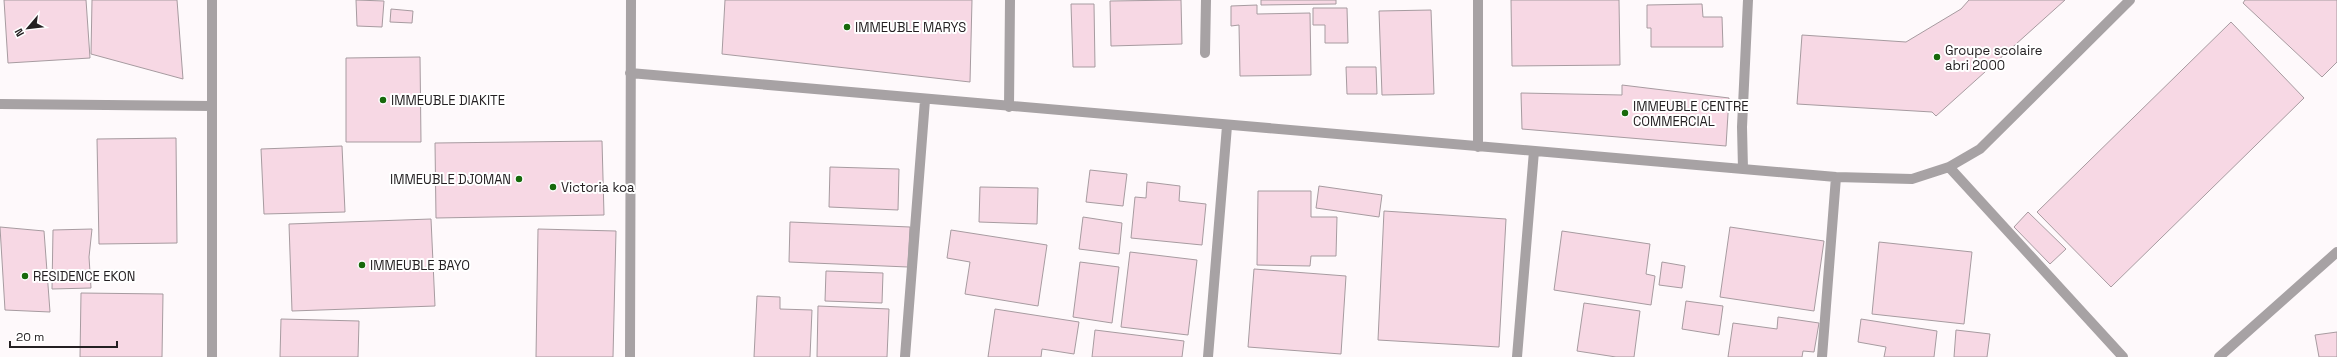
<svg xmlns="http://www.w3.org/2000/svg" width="2337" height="357" font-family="'Space Grotesk',sans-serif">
  <rect width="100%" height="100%" fill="#fef9fb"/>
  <!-- building -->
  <path fill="#f7d8e4" stroke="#a79ba0" d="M4,0H86L90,58L8,63Z
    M92,0H177L183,79L91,54Z
    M356,0L384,1L382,27L357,26Z
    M725,0H972L970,82L722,54Z
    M1181,0L1182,44L1111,46L1110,1Z
    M1261,0H1336V4L1261,5Z
    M1511,0H1619L1620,65L1512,66Z
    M1969,0H2065L1936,116L1932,112L1797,104L1802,35L1906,42L1961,9Z
    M2245,0H2337V62L2322,77L2243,3Z
    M1071,4H1094L1095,67H1073Z
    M1702,4L1703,17H1722L1723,47H1651V28H1647V5Z
    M1257,5V14L1310,13L1311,75L1240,76L1239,25L1231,26V6Z
    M1313,8H1347L1348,43H1325V25H1313Z
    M391,9L413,11L412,23L390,22Z
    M1431,10L1434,94L1382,95L1379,11Z
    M2231,22L2304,98L2111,287L2037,212Z
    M420,57L421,142H346V58Z
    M1346,67H1376L1377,94H1347Z
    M1622,85L1729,98L1726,146L1522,129L1521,93L1622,95Z
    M176,138L177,243L99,244L97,139Z
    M602,141L604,215L436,218L435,143Z
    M342,146L345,212L264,214L261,149Z
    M830,167L899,169L898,210L829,207Z
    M1090,170L1127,174L1123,206L1086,202Z
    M1147,182L1180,186L1179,201L1206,204L1202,245L1131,238L1135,197L1146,198Z
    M1319,186L1382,195L1379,217L1316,208Z
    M980,187L1038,188L1037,224L979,222Z
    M1258,191H1311V217H1337L1336,256H1311L1310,266L1257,265Z
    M1384,211L1506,219L1499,347L1378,340Z
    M2028,212L2066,249L2050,264L2014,227Z
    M1083,217L1122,223L1119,254L1079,249Z
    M431,219L435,306L292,311L289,224Z
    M790,222L910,227L908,267L789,262Z
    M0,227L44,231L50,312L5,310Z
    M1730,227L1824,241L1814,311L1720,297Z
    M92,229L89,257L91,288L52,289L53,230Z
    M538,229L616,231L613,357H536Z
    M951,230L1047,245L1038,306L965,294L970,262L947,258Z
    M1562,231L1650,244L1646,274L1655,276L1651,305L1554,290Z
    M1879,242L1972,252L1964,324L1872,314Z
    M1130,252L1197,260L1188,335L1121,327Z
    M1080,262L1119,267L1112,323L1073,317Z
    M1662,262L1685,266L1682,288L1659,285Z
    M1254,269L1346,276L1341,354L1248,347Z
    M826,271L883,273L882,303L825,301Z
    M81,293L163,294L162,357H80Z
    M757,296L780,297V309L812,310L810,357H754Z
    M1686,301L1723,306L1719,335L1682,329Z
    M1584,303L1640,311L1634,357H1616L1577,351Z
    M818,306L889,309L887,357H817Z
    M995,309L1079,322L1074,354L1042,349L1041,357H988Z
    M1778,317L1819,323L1814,352L1803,351L1802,357H1728L1733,323L1777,329Z
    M281,319L359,321L358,357H280Z
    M1861,319L1937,331L1934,357H1884L1886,347L1858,342Z
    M1095,330L1184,341L1182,357H1092Z
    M1956,330L1990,334L1987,357H1954Z
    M2337,332V357H2319L2315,335Z"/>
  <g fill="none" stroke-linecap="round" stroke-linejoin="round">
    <!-- minor -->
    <path stroke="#a7a2a4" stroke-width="10" d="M212,0V357
      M1478,0V147
      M1205,53L1206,0
      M630,73L1836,177L1912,179L1949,167L1980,149L2130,0
      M0,104L212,106
      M1009,107L1010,0
      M1949,167L2123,357
      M1743,169L1742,127L1748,0
      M630,357L631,0
      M905,357L925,100
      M1208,357L1227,126
      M1517,357L1534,151
      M1822,357L1836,177
      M2219,357L2337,252"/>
  </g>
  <!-- markers -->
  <g fill="#17690b" stroke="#fff" stroke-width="1.5">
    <circle cx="847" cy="27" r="4"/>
    <circle cx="1937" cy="57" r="4"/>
    <circle cx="383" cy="100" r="4"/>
    <circle cx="1625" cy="113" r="4"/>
    <circle cx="519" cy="179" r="4"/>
    <circle cx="553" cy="187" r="4"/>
    <circle cx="362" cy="265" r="4"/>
    <circle cx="25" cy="276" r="4"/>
  </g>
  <g text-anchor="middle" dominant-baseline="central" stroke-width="4" stroke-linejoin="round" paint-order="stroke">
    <!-- poi labels -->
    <g font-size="13" fill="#242022" stroke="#fff" text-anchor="start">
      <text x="855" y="27">IMMEUBLE MARYS</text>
      <text x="1945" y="50">Groupe scolaire<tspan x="1945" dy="15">abri 2000</tspan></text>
      <text x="391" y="100">IMMEUBLE DIAKITE</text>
      <text x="1633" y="106">IMMEUBLE CENTRE<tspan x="1633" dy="15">COMMERCIAL</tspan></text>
      <text x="511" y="179" text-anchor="end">IMMEUBLE DJOMAN</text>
      <text x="561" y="187">Victoria koa</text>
      <text x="370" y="265">IMMEUBLE BAYO</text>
      <text x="33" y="276">RESIDENCE EKON</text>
    </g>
  </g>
  <!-- north arrow -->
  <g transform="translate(28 28) rotate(242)" stroke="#ffffff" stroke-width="3" paint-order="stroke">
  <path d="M0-3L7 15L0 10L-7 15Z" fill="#242022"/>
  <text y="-6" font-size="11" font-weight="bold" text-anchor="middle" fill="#242022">N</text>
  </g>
  <!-- scale -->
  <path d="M10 341v6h107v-6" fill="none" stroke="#242022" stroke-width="2"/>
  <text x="16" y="341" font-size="12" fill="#242022" stroke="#ffffff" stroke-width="3" paint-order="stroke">20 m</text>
</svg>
